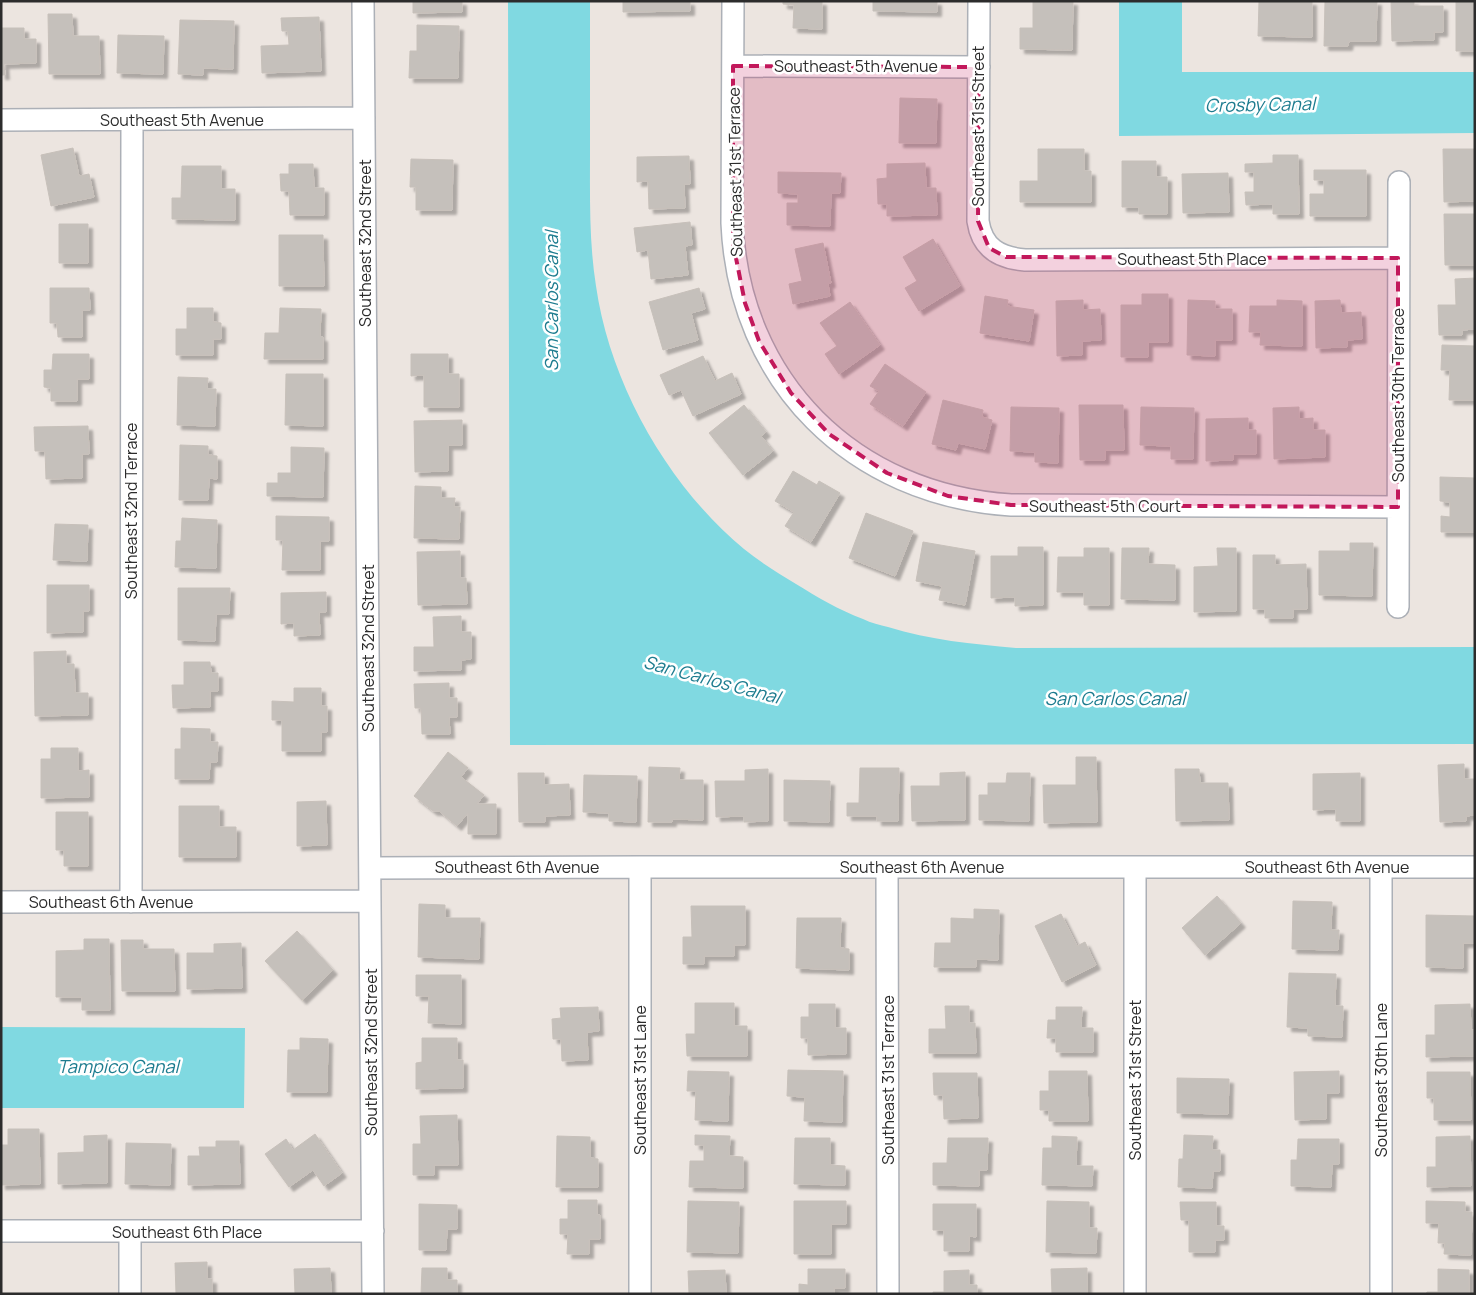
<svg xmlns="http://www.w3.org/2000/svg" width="1476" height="1295" font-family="Manrope,sans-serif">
  <defs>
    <filter id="shadow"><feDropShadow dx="4.5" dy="4.5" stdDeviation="1" flood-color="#0004"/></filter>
  </defs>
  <rect width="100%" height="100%" fill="#ece5e0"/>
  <!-- water -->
  <path fill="#80d9e1" d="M508,1H590C590,52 590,102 590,153C590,198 589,242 596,286C610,384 668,486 744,549C760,562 778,573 796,584C817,597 839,610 863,619C871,623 880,625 888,627C930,640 972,644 1016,648L1475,647V744L510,745Z
    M1119,1H1182V72H1475V133L1119,136Z
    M1,1027L245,1028L244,1108H1Z"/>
  <!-- building -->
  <path fill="#c5c0bb" stroke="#c7c0ba" filter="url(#shadow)" d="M413,1H462V12L413,13Z
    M623,1H690V11L623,12Z
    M783,1H822V29L793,28L794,5L783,4Z
    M873,1H937V12L873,11Z
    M1033,1H1073L1072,50L1020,49V28H1033Z
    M1259,1H1312V37L1258,36Z
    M1325,1H1377L1376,41H1349L1348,46H1324Z
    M1391,1H1414V6H1443V32H1434V40L1392,41Z
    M1456,1H1475V51H1456Z
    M48,14H72L73,36H99L100,74H49Z
    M319,17L321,71L262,73L261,46L289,45L288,31H282L281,18Z
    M180,20L234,21L233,69L203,68V75L178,74Z
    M417,25L459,26L458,78H409L410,51H417Z
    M1,28H24V39H36V63L4,64L5,75H1Z
    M118,35L164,36L163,74L117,73Z
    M900,98L937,99L936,143H899Z
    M73,148L79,176L89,174L94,197L51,206L41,155Z
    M1038,149H1084V171H1091V202H1020V181H1038Z
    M1443,149H1475V201L1444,202Z
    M1273,155H1298L1299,214H1273V204L1246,205L1245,192H1254V172H1245V164L1273,163Z
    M689,156L690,184H684L685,208L649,209L648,181L637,182V157Z
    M411,159L453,160L452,210H416V187H410Z
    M1122,161H1156V177H1167V214H1139V207H1122Z
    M925,163L926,188H936L937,215L887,216V204H878L877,179L887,178V164Z
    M289,164H313L314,188H324V215H290L289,191H281L280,174H289Z
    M182,166H221V189H235V220L172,219V198H181Z
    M1314,170H1366V216H1310V194H1324V180H1314Z
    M778,172L841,173L840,193H831L830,226L787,225V203H798V194L778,193Z
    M1228,173L1229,212L1183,213L1182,174Z
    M1444,214H1475V265H1445Z
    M690,222L692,245L685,246L688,275L651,279L648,250L637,252L634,228Z
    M59,224H88V263H59Z
    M279,235H323L324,286H279Z
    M933,239L960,286L919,311L905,288L917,281L903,257Z
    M823,243L831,283L828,284L830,296L793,304L789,284L802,281L795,249Z
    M1475,278V329L1462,330V335H1439L1438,305H1456L1455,279Z
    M50,288H89L90,310H82V337H58L57,323H50Z
    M699,288L705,309L691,313L698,340L663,350L649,302Z
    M1142,294H1168V342H1148V357H1121V305H1142Z
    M985,296L1008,300L1007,306L1034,310L1029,341L980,333Z
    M1083,300V310L1100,309L1101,340L1082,341V355L1057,356L1056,301Z
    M1188,300L1215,301V309H1232V340H1215V356L1187,355Z
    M1277,300L1302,301V346L1260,345L1261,332H1249L1250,306H1277Z
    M1340,300L1341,313L1361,312L1362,339L1347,340V347L1316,348L1315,301Z
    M850,302L880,345L839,374L825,354L837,346L820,323Z
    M187,308H213V322L221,323V339H213V355H176V329H187Z
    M280,308L321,309L320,337H323V359H264L265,333H279Z
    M1442,345L1475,346V400H1449L1450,370H1441Z
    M53,354H89V379H77V401H51V388L44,387V370H52Z
    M411,354H448V374H459V407H424V375L411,376Z
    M703,356L715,381L732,373L741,394L693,416L681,390L669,395L660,375Z
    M885,364L926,392L903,426L870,404L879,391L870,386Z
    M286,374H323V426L285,425Z
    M178,377L208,378L207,389H216L215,426L177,425Z
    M943,400L983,410L982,417L992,420L985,449L958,443L956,450L932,444Z
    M744,405L766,432L761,436L773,451L743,475L709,433Z
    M1079,405H1123L1124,450H1105V460H1080Z
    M1011,407L1059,408L1058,463L1035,462V452L1010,451Z
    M1141,407L1194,408L1193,459H1171V446L1140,445Z
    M1299,407V419L1313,418V430H1325V457L1274,459L1273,408Z
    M1248,418V430H1256V454H1233V460L1206,461V419Z
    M462,420V445H448V471L415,472L414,421Z
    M88,426L89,454H82V478L46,479L45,451H35L34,427Z
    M180,445L208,446V455L217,456V479L209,478L208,500H179Z
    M291,447L324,448L323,497L267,496V483H278V473H291Z
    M793,471L817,485L819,481L840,493L811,542L785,526L794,512L775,501Z
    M1440,477L1475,478V532H1441V516L1450,517V502L1440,501Z
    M415,486L441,487V498H455L454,507H460L459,539L414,538Z
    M866,513L913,531L895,576L849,558Z
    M276,516L329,517V541H320V570H282L283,540H276Z
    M182,518L217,520L216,568L175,567L176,541H181Z
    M55,524L88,525L87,561L53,560Z
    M923,542L975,551L965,605L939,600L942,586L916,581Z
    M1350,543H1373L1372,596L1319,595V551H1350Z
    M1018,547H1043V605L1015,606V597L991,598V556H1018Z
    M1084,548H1109V605H1084V592H1057L1058,557H1084Z
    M1122,548H1149L1148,564L1175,565V600L1121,599Z
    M1217,548H1236V611L1194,612V567L1218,566Z
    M460,551V578H466L467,604L418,605L417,552Z
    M1253,555H1275V565L1306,564L1307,609H1293V618H1265V609H1253Z
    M47,585H89V611H83V632L47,633Z
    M178,588H230L229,614H216L215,641L178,640Z
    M326,592V612H319L320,635L294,636V623L281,624V593Z
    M461,616V632H471V659L461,660V670L414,671V647H434L433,617Z
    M66,651V664H74L75,693H88V715L35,716L34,652Z
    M184,662H210L211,673H218V691H210V707L173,708L172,685H184Z
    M449,683V698H457V717H449L450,734H422L421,708H415L414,684Z
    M294,688H321V706H327V732H321V751H282V720H272V701L294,702Z
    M181,728L210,729V742H218L217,762H210L209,779H175V749H181Z
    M51,748H78V771L89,770V797L41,798V759H51Z
    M448,752L468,768L461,777L484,795L477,804H496V834H468V813L457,826L439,811H433L414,796Z
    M1076,757H1096L1097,822L1044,823L1043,785H1076Z
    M1464,764V779H1475V815L1466,816V821L1440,822L1438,765Z
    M649,767L680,768L679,780H703V820L672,819V822H648Z
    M860,768H899L898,821H877V816H847V803H859Z
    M768,769V821L744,822V816L716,817L715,781H745V770Z
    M1175,769H1199L1200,783H1228L1229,820L1176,821Z
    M965,772V820L912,821L911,786H940V773Z
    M518,773H544V785L569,784L570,815L545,816V822H519Z
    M1007,773H1030L1029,821L979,820V795H988V783H1006Z
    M1360,773V821H1336V809L1313,810V774Z
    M584,775L637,776L636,822L609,821V813L583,812Z
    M784,780L830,781L829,822L784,821Z
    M326,801L327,845L297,846V802Z
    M179,806H219V827H236V857H179Z
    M56,812H88V866H64V850H56Z
    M1217,896L1241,923L1205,955L1182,928Z
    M1293,901L1332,902L1331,930H1339L1338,950L1292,949Z
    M419,904L445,905V918H480L479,959L418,957Z
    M691,906H745V945H734V956H704V964H683V937H692Z
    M974,909L999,910L998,960L976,959V967H934L935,943H951V918L974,919Z
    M1061,914L1077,946L1085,942L1096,965L1062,982L1035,926Z
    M1426,915L1475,916V943H1463V968L1426,967Z
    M797,918H841L840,948L849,949V970L796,968Z
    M297,931L333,970L302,1000L265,961Z
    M84,939H109L110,1010H82V997H56V951L84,950Z
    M121,940H143V949H174L175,991H122Z
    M241,943L242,988L187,989V953H214V944Z
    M1289,973L1336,974L1335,1006H1343L1342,1037L1308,1036V1028L1287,1027Z
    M416,975H461V1024L428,1023L429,996H416Z
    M695,1003H734V1026H747V1056H687L686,1034H695Z
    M809,1004H835V1028H846V1054L808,1055V1038H801V1017H809Z
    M1470,1004L1471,1030H1475V1056L1426,1057V1035H1435V1005Z
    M945,1006H969V1023H975L976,1053H929V1029H946Z
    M598,1007L599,1031L587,1032L588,1060L562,1061L561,1039H553L552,1019L561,1018L560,1008Z
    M1056,1007H1082L1081,1028H1093V1052H1056V1038H1047L1048,1020H1056Z
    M300,1038L328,1039L327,1092H287L288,1050H300Z
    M422,1038H457V1060H463V1088L416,1089V1063L422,1062Z
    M788,1070L843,1071L842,1122L804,1121L805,1097L787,1096Z
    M688,1071L729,1072L728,1121L695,1120L696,1091H687Z
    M1049,1071H1087L1088,1121H1049V1110H1040V1091H1049Z
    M1339,1071V1093H1326V1119L1295,1120L1294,1072Z
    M1427,1072H1470L1471,1120H1434V1098H1427Z
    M933,1073H977L978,1118L944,1119L943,1095H934Z
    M1177,1078L1229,1079L1228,1114L1177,1113Z
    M457,1115L458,1165H434V1175H413V1144H421L420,1116Z
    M8,1129H39L40,1184L1,1185V1145H8Z
    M315,1134L342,1173L324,1186L313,1170L289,1187L265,1154L286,1139L293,1150Z
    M107,1135V1183L58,1184V1153L84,1152V1136Z
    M695,1135L730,1136L729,1156L743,1157V1188L689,1187L690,1161H704V1145H695Z
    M1184,1135L1213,1136L1212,1150H1220V1171H1213L1212,1188L1178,1187L1179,1159H1183Z
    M557,1136L590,1137V1158L598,1159V1187H556Z
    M1052,1136L1077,1137L1076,1166H1093L1092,1186L1042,1185L1043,1148H1052Z
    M1470,1136L1471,1186L1427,1187V1167H1436V1137Z
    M795,1138H830V1165L845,1166V1185L794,1184Z
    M948,1138H988L987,1170H979V1186L933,1185V1163H947Z
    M1298,1139H1339V1164H1332L1331,1187L1291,1186V1160H1297Z
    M216,1141H239L240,1184L188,1185V1156H200L199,1147H216Z
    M126,1143L171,1144L170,1185L125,1184Z
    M568,1200H597V1215H600V1239H589V1254H567L568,1234H560V1219H568Z
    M688,1201L739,1202L738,1253L687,1252Z
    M794,1201H846V1224H831V1254H794Z
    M1047,1201L1089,1202V1228H1097L1096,1253L1046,1252Z
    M1426,1201L1465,1202V1212H1472L1471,1255L1444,1254L1445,1243H1438L1439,1223H1426Z
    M1180,1202H1216V1226H1224V1240H1215V1252H1189V1220H1181Z
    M419,1204L457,1205V1229H447L446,1250H419Z
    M933,1204H976V1237L969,1236V1251H944V1230H933Z
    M207,1262V1279H212V1294H176L175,1263Z
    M330,1268L331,1294H295L294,1269Z
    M422,1268H447V1280H457V1294H421Z
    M1087,1268V1294H1052L1051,1269Z
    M808,1269H845V1288H834V1294H799V1284L808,1285Z
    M1438,1269L1469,1270V1294H1426L1427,1292H1438Z
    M725,1270L726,1294H689L688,1271Z
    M969,1270V1285H977V1294H933V1292H944V1271Z"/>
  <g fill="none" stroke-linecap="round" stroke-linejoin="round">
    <!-- street casing -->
    <g stroke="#acb0b7" stroke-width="24">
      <path id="street" d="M363,1L373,1294
        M733,1L732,223C739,382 853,495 1011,505L1398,507
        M979,1L978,221C982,248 999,258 1025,260L1398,258
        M733,66L979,67
        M1,120L364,118
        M1398,607L1399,182
        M640,867V1294
        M887,867L888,1294
        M1381,867V1294
        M370,868L640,867H1475
        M1,902L370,901
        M131,902L132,120
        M1,1231H373
        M130,1232V1294
        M1135,1294V867"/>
    </g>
    <!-- street -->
    <use href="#street" stroke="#fff" stroke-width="21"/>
  </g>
  <!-- marked area -->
  <path fill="#c2185b" fill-opacity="0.2" stroke="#c2185b" stroke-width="4" stroke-dasharray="10 6" stroke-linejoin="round" d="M733,66L979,67L978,221L989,248L1006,257L1398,258V507L1011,505L948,496L887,473L829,434L791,393L759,341L745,303L733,243Z"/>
  <g text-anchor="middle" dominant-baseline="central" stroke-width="5" stroke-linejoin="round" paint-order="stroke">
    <!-- street labels -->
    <g font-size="16" fill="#2c2c2c" stroke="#fff">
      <text x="856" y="66">Southeast 5th Avenue</text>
      <text x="182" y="120">Southeast 5th Avenue</text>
      <text transform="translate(978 126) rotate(-90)">Southeast 31st Street</text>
      <text transform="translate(735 172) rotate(-91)">Southeast 31st Terrace</text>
      <text transform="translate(365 243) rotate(-90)">Southeast 32nd Street</text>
      <text x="1192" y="259">Southeast 5th Place</text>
      <text transform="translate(1398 395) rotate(-90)">Southeast 30th Terrace</text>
      <text x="1105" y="506">Southeast 5th Court</text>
      <text transform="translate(131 511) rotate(-90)">Southeast 32nd Terrace</text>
      <text transform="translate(368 648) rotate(-90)">Southeast 32nd Street</text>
      <text x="517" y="867">Southeast 6th Avenue</text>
      <text x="922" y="867">Southeast 6th Avenue</text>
      <text x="1327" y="867">Southeast 6th Avenue</text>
      <text x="111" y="902">Southeast 6th Avenue</text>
      <text transform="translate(371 1052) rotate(-90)">Southeast 32nd Street</text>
      <text transform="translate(640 1080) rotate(-90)">Southeast 31st Lane</text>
      <text transform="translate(888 1080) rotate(-90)">Southeast 31st Terrace</text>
      <text transform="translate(1135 1080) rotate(-90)">Southeast 31st Street</text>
      <text transform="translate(1381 1080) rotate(-90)">Southeast 30th Lane</text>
      <text x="187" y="1232">Southeast 6th Place</text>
    </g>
    <!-- water labels -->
    <g font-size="18" font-style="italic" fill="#1d7c8f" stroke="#fff">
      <text transform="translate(1260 104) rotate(-1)">Crosby Canal</text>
      <text transform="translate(551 301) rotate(-90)">San Carlos Canal</text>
      <text transform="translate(712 679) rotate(15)">San Carlos Canal</text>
      <text x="1115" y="698">San Carlos Canal</text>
      <text x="118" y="1066">Tampico Canal</text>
    </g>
  </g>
  <!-- border -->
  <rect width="1476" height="1295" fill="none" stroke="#2c2c2c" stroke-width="5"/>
</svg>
